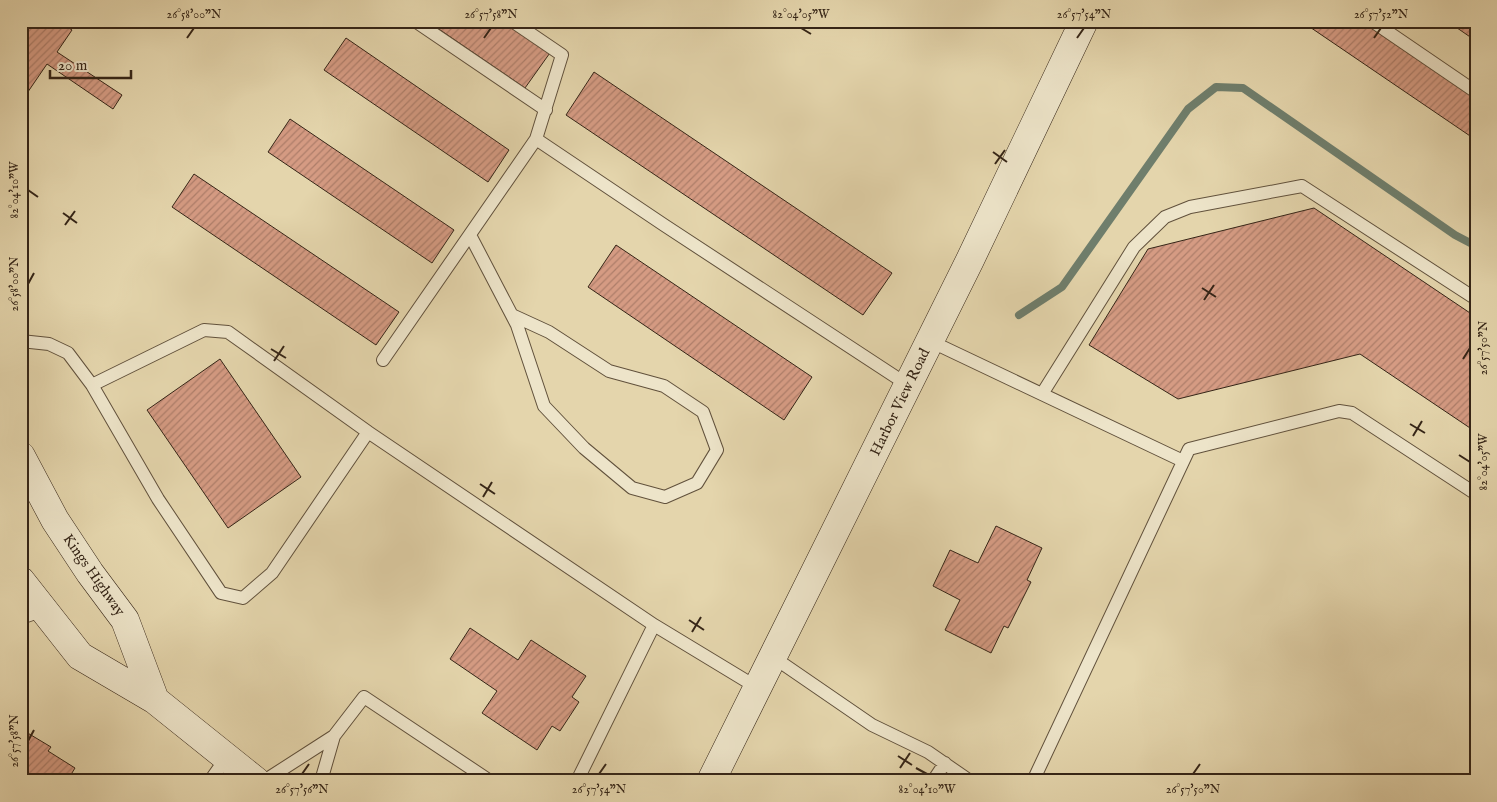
<svg xmlns="http://www.w3.org/2000/svg" width="1497" height="802" font-family="'IM FELL English',serif">
  <defs>
    <pattern id="building-hatch" width="6" height="6" patternUnits="userSpaceOnUse" patternTransform="scale(1.25)"><rect width="6" height="6" fill="#d59b83"/><path d="M-1 1l2-2M0 6l6-6M5 7l2-2" fill="none" stroke="#ae7e6a"/></pattern>
  </defs>
  <rect width="100%" height="100%" fill="#e4d5ac"/>
  <filter id="stains"><feTurbulence type="fractalNoise" baseFrequency=".004" numOctaves="4"/><feColorMatrix values="0 0 0 0 .2 0 0 0 0 .09 0 0 0 0 .02 0 0 0 .5 -.17"/></filter>
  <radialGradient id="worn" r=".72"><stop offset=".6" stop-color="#630" stop-opacity="0"/><stop offset="1" stop-color="#630" stop-opacity=".3"/></radialGradient>
  <g fill="none" stroke-linecap="round" stroke-linejoin="round">
    <!-- stream -->
    <path stroke="#6f7e6c" stroke-width="8" d="M1019,315L1062,287L1188,109L1216,87L1243,88L1455,235L1476,246"/>
  </g>
  <!-- building -->
  <path fill="url(#building-hatch)" stroke="#352517" d="M21,21H59L72,30L57,52L122,95L113,109L47,64L21,102Z
    M427,21H510L552,50L525,88Z
    M1301,21H1361L1476,99V140Z
    M1447,21H1476V41Z
    M346,38L509,150L488,182L324,70Z
    M594,72L892,273L863,315L566,115Z
    M290,119L454,230L432,263L268,152Z
    M194,174L399,312L376,345L172,207Z
    M1314,208L1476,317V432L1360,354L1178,399L1089,345L1148,249Z
    M616,245L812,377L784,420L588,287Z
    M220,359L301,477L228,528L147,410Z
    M996,526L1042,548L1027,580L1031,582L1008,628L1004,626L991,653L945,630L960,600L933,586L950,550L978,563Z
    M470,628L518,660L531,640L586,676L572,697L579,702L560,731L552,726L537,750L482,713L497,691L450,659Z
    M21,729L51,747L48,751L75,768L67,781H21Z"/>
  <g fill="none" stroke-linecap="round" stroke-linejoin="round">
    <!-- service casing -->
    <g stroke="#61513c" stroke-width="14">
      <path id="service" d="M415,21L546,110
        M512,21L562,55L536,139L664,225L908,385
        M1372,21L1476,92
        M470,235L517,325L544,406L584,448L632,488L665,497L697,483L717,450L703,412L664,386L609,371L549,332L512,315
        M21,341L49,344L68,353L92,385L158,499L221,593L243,598L272,573L368,432L654,625L758,688
        M930,341L1183,461
        M383,360L536,139
        M92,385L204,330L228,332L368,432
        M1042,394L1134,247L1165,217L1190,207L1302,186L1476,299
        M21,618L44,610
        M773,657L872,725L928,752L970,781
        M210,781L226,758
        M264,781L334,736L364,697L490,781
        M321,781L334,736
        M577,781L654,625
        M933,781L945,763
        M1033,781L1189,449L1339,411L1352,413L1476,494"/>
    </g>
    <!-- secondary casing -->
    <g stroke="#352517" stroke-width="29">
      <path id="secondary" d="M21,456L55,520L90,573L125,620L155,700
        M21,581L80,656L155,700L256,781
        M711,781L970,260L1084,21"/>
    </g>
    <!-- service -->
    <use href="#service" stroke="#ede4c9" stroke-width="12"/>
    <!-- secondary -->
    <use href="#secondary" stroke="#ede4c9" stroke-width="28"/>
  </g>
  <!-- ticks -->
  <path fill="none" stroke="#352517" stroke-width="2" d="M801,28L811,34M187,38L194,28M484,38L491,28M1077,38L1084,28M1374,38L1381,28M993,152L1007,162M995,164L1005,150M28,190L38,197M63,213L77,223M65,225L75,211M28,284L34,273M1202,288L1216,297M1204,300L1214,285M271,349L286,358M1463,359L1470,348M274,361L284,346M1410,424L1425,433M1413,436L1422,421M1459,455L1470,462M480,484L495,494M483,497L492,482M689,620L704,630M692,632L701,617M28,741L34,730M898,756L912,765M900,768L910,753M916,768L927,774M302,774L309,764M599,774L606,764M1193,774L1200,764"/>
  <g text-anchor="middle" dominant-baseline="central" stroke-width="4.5" stroke-linejoin="round" paint-order="stroke">
    <!-- street labels -->
    <g font-size="15" fill="#352517" stroke="#ede4c9">
      <text transform="translate(900 402) rotate(-64)">Harbor View Road</text>
      <text transform="translate(94 575) rotate(55)">Kings Highway</text>
    </g>
  </g>
  <!-- margin -->
  <rect width="1497" height="802" fill="none" stroke="#e4d5ac" stroke-width="55"/>
  <!-- scale -->
  <path d="M50 70v8h81v-8" fill="none" stroke="#352517" stroke-width="2.5"/>
  <text x="58" y="70" font-size="15" fill="#352517" stroke="#ede4c9" stroke-width="4" paint-order="stroke">20 m</text>
  <rect x="28" y="28" width="1442" height="746" fill="none" stroke="#352517" stroke-width="2"/>
  <g font-size="12" text-anchor="middle" fill="#352517">
    <text x="194" y="18">26°58'00"N</text>
    <text x="491" y="18">26°57'58"N</text>
    <text x="801" y="18">82°04'05"W</text>
    <text x="1084" y="18">26°57'54"N</text>
    <text x="1381" y="18">26°57'52"N</text>
    <text transform="translate(14 190) rotate(-90)" y="4">82°04'10"W</text>
    <text transform="translate(14 284) rotate(-90)" y="4">26°58'00"N</text>
    <text transform="translate(1483 348) rotate(-90)" y="4">26°57'50"N</text>
    <text transform="translate(1483 462) rotate(-90)" y="4">82°04'05"W</text>
    <text transform="translate(14 741) rotate(-90)" y="4">26°57'58"N</text>
    <text x="302" y="793">26°57'56"N</text>
    <text x="599" y="793">26°57'54"N</text>
    <text x="927" y="793">82°04'10"W</text>
    <text x="1193" y="793">26°57'50"N</text>
  </g>
  <rect width="100%" height="100%" filter="url(#stains)"/>
  <rect width="100%" height="100%" fill="url(#worn)"/>
</svg>
